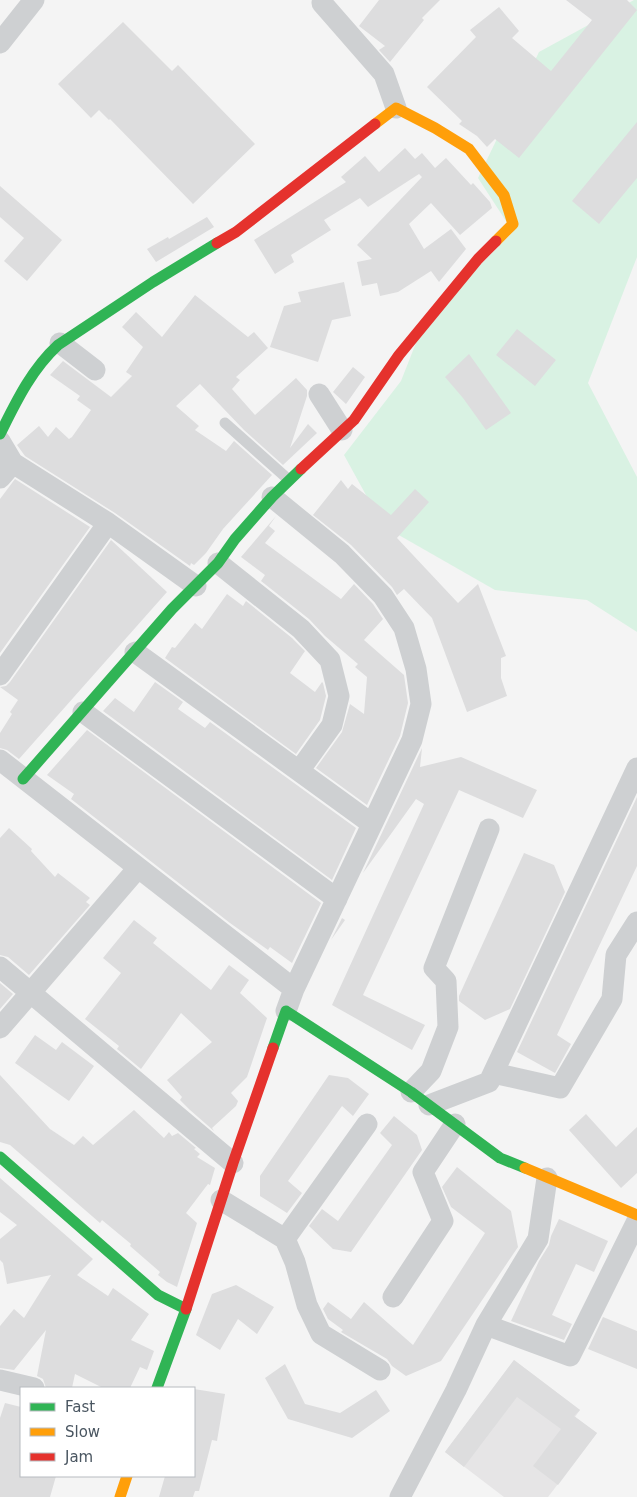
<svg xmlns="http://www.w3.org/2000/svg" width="637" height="1497" font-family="'DejaVu Sans',sans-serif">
  <rect width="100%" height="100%" fill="#f4f4f4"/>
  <!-- education -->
  <path fill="#e6e5e6" d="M514,1360L580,1410L575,1417L597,1433L548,1497H504L445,1452Z"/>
  <!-- green -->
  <path fill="#d9f2e3" d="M634,0H637V257L588,383L637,477V632L587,600L495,590L383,526L344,455L401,381L425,320L513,232L478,178L539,52Z"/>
  <!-- building -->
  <path fill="#ddddde" d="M379,0H440L422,18L424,20L390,62L379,50L385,46L359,26Z
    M566,0H627L637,10L519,158L495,139L487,147L477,136L459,124L462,121L427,87L476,37L470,30L499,7L519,31L512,38L551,71L592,20Z
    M123,22L172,71L178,65L255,144L193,204L110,119L109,120L99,110L91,118L58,84Z
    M637,122V178L599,224L572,201Z
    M405,148L415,159L422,153L435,168L446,158L471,185L473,183L490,202L492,208L460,235L431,203L409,224L424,249L451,229L466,249L439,282L431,271L398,292L380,296L377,283L362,286L357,262L372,259L357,245L422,177L419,174L368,207L360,198L324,220L331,230L291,255L294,262L275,274L254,240L346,182L341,177L365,156L379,172Z
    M0,186L62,240L27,281L4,261L24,238L0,217Z
    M207,217L214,227L156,262L147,249L168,237L169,239Z
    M344,282L351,316L332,320L318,362L270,347L284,306L301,302L298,292Z
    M195,295L248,337L254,332L268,348L236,377L240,380L232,389L255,415L296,378L307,390V396L290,448L308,424L317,433L283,465L244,430L200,384L176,406L199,426L195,430L226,451L234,441L272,475L223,529L206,553L194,565L191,563L190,566L115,513L25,456L17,445L39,426L48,437L56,427L69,439L72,437L91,410L77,400L80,396L50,375L63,361L111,397L132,376L126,372L143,347L122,327L136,312L162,337Z
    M517,329L556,360L535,386L496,355Z
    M469,354L511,413L486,430L463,398L445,377Z
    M353,367L365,377L346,404L333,392Z
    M15,479L90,527L0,653V499Z
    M341,480L348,489L352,484L391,515L415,489L429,502L397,538L458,603L478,584L506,656L501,658V678L507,696L467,712L432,618L404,589L397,595L392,587L351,545L313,515Z
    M276,516L269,526L275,531L265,543L341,599L354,584L373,604L383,619L364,640L404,675L408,703L400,736L367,805L316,768L342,732L350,704L364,714L367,677L355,667L358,664L325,636L309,619L261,581L265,575L241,557Z
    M111,540L167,592L19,759L7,750L0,748V733L12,714L10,712L18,700L0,687L6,686L10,682Z
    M227,594L243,606L246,601L292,638L305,651L290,673L315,692L322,682L323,683L326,696L320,720L296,754L165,658L172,647L175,648L195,623L202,629Z
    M155,682L183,702L178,709L205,728L210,722L356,828L332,880L103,711L115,698L134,712Z
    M87,730L321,903L292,963L270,947L268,950L230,923L71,799L74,794L47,775Z
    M422,748L420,767L461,757L537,790L523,818L459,790L363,995L425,1025L412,1050L332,1005L424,804L416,799L363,873Z
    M637,797V866L557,1035L571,1044L555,1073L517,1052Z
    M9,828L32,849L31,851L55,877L58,873L90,898L86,902L90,905L29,975L8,957L0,955V838Z
    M524,853L554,865L565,892L510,1009L485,1020L459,1001V996Z
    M342,918L345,920L331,940Z
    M134,920L157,938L153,943L211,990L229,965L249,980L240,993L267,1018L247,1077L231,1093L238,1101L236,1106L212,1128L214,1131L190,1110L180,1100L182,1097L167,1080L212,1042L181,1013L141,1069L117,1049L119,1046L85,1019L121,973L103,958Z
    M0,983L13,994L0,1009Z
    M35,1035L56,1050L62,1042L94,1066L69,1101L15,1063Z
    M0,1075L50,1129L74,1145L83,1136L93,1145L134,1110L164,1138L169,1132L172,1136L178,1133L196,1148L194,1149L200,1154L197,1157L215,1168L210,1185L208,1184L186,1213L197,1223L177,1287L167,1282L158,1275L160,1272L130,1246L131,1244L102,1220L100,1223L10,1145L0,1142Z
    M329,1075L348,1078L369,1094L353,1116L342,1106L288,1181L302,1193L287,1213L260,1196V1176Z
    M586,1114L616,1147L637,1127V1173L621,1188L569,1130Z
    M394,1116L417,1135L422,1150L351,1252L333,1249L309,1226L322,1209L338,1221L392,1145L380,1133Z
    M457,1167L511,1211L518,1247L441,1361L406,1376L392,1366L387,1359L341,1332L343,1330L328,1319L323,1309L328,1302L351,1319L364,1302L413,1345L485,1233L451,1207L442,1187Z
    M0,1178L93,1259L77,1275L108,1296L113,1288L149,1314L131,1340L154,1351L147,1370L140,1367L130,1388H103L75,1374L72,1388H46L43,1379L37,1376L46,1330L14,1370L0,1368V1326L14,1309L24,1318L51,1275L7,1284L3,1263L0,1260V1239L17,1225L0,1212Z
    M559,1219L608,1241L594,1272L576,1264L552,1315L572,1324L564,1340L511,1321L539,1261L549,1245L551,1236Z
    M236,1285L274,1307L257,1334L238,1319L220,1350L196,1335L212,1294Z
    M603,1317L637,1331V1369L588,1349Z
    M514,1360L580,1410L574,1416L597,1433L558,1485L533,1466L561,1429L517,1397L464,1467L445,1452Z
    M285,1364L305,1404L340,1413L376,1390L390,1411L352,1438L288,1419L265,1378Z
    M194,1389L225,1394L217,1441L212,1440L199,1491H195L193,1497H159L165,1476H194Z
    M5,1403L21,1407V1476H56L50,1497H0V1418Z"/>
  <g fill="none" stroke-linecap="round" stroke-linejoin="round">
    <!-- lane -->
    <path stroke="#ced0d2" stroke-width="11" d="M225,423L289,480"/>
    <!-- street -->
    <path stroke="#ced0d2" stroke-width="21" d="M322,3L384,74L396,108
      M0,43L34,0
      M60,343L95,370
      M319,394L342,430
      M0,441L13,463L0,478
      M13,463L108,523L196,586
      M272,497L342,554L383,596L404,628L416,669L421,704L412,740L294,989L286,1011
      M218,563L301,629L330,660L339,696L332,725L299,771
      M135,652L372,824
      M0,675L108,523
      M83,712L337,899
      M0,760L294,989
      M0,967L233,1163
      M0,1028L138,868
      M493,1073L560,1088L612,999L616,955L637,922
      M411,1092L431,1071L448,1027L446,981L434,968L489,829
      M429,1105L489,1082L637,768
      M221,1200L285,1239L367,1124
      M285,1239L295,1262L307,1305L321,1334L380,1370
      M393,1297L443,1221L423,1172L455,1124
      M486,1325L570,1356L637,1221
      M0,1380L34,1388
      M400,1497L456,1390L486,1325L538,1239L547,1178"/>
    <!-- fast -->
    <path stroke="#30b455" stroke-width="11" d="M0,434C16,402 31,370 58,345L153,282L217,243
      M23,779L172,609L218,563L235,539L272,497L301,469
      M273,1048L286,1011L411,1092L500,1158L525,1168
      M0,1157L158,1295L186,1309L157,1388"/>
    <!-- slow -->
    <path stroke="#ff9f0a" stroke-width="11" d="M375,124L396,108L435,128L469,149L504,195L513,224L496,241
      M525,1168L637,1215
      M120,1497L127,1476"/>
    <!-- jam -->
    <path stroke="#e5322d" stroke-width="11" d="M217,243L236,232L375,124
      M301,469L354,420L399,355L478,259L496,241
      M186,1309L233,1163L273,1048"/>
  </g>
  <!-- legend -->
  <rect x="20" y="1387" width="175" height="90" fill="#ffffff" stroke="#b7bbc0"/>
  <rect x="30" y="1403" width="25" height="8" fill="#30b455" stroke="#b7bbc0"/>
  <text x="65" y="1412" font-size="15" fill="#4a5661">Fast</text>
  <rect x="30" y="1428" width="25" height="8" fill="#ff9f0a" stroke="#b7bbc0"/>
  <text x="65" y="1437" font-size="15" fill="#4a5661">Slow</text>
  <rect x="30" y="1453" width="25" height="8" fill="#e5322d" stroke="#b7bbc0"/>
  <text x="65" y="1462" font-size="15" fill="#4a5661">Jam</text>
</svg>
